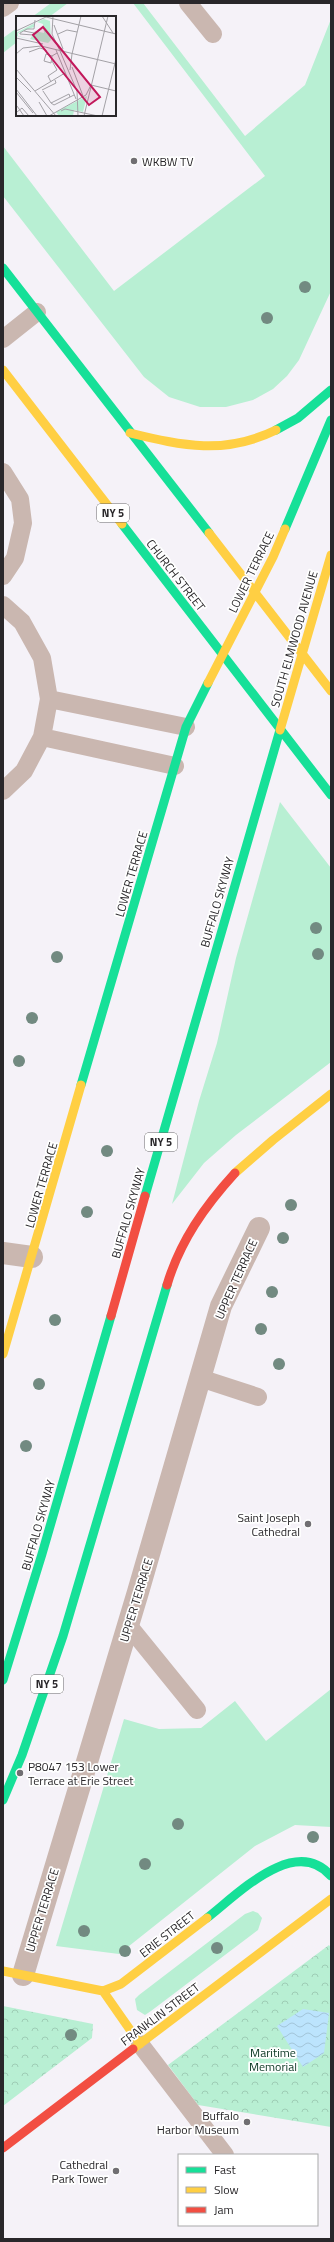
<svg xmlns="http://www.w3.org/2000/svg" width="334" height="2242" font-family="'Titillium Web',sans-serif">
  <defs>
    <pattern id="park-crowns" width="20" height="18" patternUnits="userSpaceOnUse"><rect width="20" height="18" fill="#b8efd3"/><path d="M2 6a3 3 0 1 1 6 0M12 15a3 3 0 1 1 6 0" fill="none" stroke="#9ecdb5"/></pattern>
    <pattern id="water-waves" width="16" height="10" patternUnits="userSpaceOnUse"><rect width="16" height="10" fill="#bce4fd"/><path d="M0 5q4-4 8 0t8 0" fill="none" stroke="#a2c4d9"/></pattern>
  </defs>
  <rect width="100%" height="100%" fill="#f5f2f8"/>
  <!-- grass -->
  <path fill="#b8efd3" d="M51,3H68L49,17H32Z
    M133,3H143L245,136L305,85L331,19V291L299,360L287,376L273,389L253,400L226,407H200L169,397L144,377L3,196V146L114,291L265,176Z
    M17,28V42L3,53V38Z
    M280,802L331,868V1062L236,1135L204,1163L172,1204L199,1101L217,1043L236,958Z
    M331,1689V1827L295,1825L255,1846L119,1954L56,1946L124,1719L159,1729L201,1728L235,1701L266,1741Z
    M253,1911L258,1913L262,1918L258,1930L151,2011L145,2015L137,2010L135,1999L139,1995L245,1914Z"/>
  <!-- park -->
  <path fill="url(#park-crowns)" d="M329,1945L331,1948V2127L198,2105L168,2065Z
    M3,2006L93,2024L92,2038L3,2106Z"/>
  <!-- water -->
  <path fill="url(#water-waves)" d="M303,2009L329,2013L324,2053L303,2067L277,2026Z"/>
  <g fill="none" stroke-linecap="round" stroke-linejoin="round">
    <!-- lane -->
    <path stroke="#cab7b0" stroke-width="18" d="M188,3L213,34
      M3,8L10,3
      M3,339L37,312
      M3,472L20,499L23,523L15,558L3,576
      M3,605L22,622L42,658L49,699L42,737L24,771L3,791
      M49,699L186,727
      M42,737L175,766
      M200,1378L258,1397
      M128,1625L197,1710
      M140,2044L225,2155"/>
    <!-- street -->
    <path stroke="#cab7b0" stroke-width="22" d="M3,1253L32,1257
      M23,1975L138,1592L221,1306L259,1228"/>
    <!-- fast -->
    <path stroke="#16e098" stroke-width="9" d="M3,268L209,533
      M276,430L298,418L331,390
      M122,524L331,795
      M285,529L331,420
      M81,1085L186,727L208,683
      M145,1196L280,730
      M3,1680L42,1554L111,1316
      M3,1800L22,1755L63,1636L167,1285
      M207,1918C237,1895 295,1834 331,1876"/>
    <!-- slow -->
    <path stroke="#ffcf43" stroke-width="9" d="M3,370L122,524
      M130,433C183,446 225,455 276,430
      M209,533L331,691
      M208,683L273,557L285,529
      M280,730L331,555
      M235,1173L273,1140L331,1094
      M3,1354L81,1085
      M3,1971L103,1991L121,1984L207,1918
      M103,1991L140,2044
      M133,2049L331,1899"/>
    <!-- jam -->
    <path stroke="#f24e42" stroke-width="9" d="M167,1285C180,1241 205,1206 235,1173
      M111,1316L145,1196
      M3,2148L133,2049"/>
  </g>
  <!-- trees -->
  <g fill="#728a81">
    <circle cx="305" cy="287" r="6"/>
    <circle cx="267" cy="318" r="6"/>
    <circle cx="316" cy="928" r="6"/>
    <circle cx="318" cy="954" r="6"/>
    <circle cx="57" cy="957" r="6"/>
    <circle cx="32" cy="1018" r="6"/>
    <circle cx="19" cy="1061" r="6"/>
    <circle cx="107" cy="1151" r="6"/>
    <circle cx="291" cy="1205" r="6"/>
    <circle cx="87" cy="1212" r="6"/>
    <circle cx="283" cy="1238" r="6"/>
    <circle cx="272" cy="1292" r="6"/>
    <circle cx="55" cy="1320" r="6"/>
    <circle cx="261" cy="1329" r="6"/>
    <circle cx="279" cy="1364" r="6"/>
    <circle cx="39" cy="1384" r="6"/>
    <circle cx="26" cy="1446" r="6"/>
    <circle cx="178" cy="1824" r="6"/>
    <circle cx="313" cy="1837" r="6"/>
    <circle cx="145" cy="1864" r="6"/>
    <circle cx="84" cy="1931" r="6"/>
    <circle cx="217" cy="1948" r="6"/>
    <circle cx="125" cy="1951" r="6"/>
    <circle cx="71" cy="2035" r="6"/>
  </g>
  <!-- markers -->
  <g fill="#706e72" stroke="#fff" stroke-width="1.5">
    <circle cx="134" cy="161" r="4"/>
    <circle cx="308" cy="1524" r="4"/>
    <circle cx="20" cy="1773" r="4"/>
    <circle cx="247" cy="2122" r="4"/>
    <circle cx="116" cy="2171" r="4"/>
  </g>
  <g text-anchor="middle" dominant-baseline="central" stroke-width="3.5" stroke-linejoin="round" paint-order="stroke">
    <!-- shield labels -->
    <g fill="#fff" stroke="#69686a" stroke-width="1">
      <rect x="97" y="504" width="32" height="18" rx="3"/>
      <rect x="145" y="1133" width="32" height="18" rx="3"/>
      <rect x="31" y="1675" width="32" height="18" rx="3"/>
    </g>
    <g font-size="11" font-weight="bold" fill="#29272a">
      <text x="113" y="513">NY 5</text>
      <text x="161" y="1142">NY 5</text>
      <text x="47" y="1684">NY 5</text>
    </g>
    <!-- poi labels -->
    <g font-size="12" fill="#29272a" stroke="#fff" text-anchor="end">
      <text x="142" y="161" text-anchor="start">WKBW TV</text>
      <text x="300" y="1517">Saint Joseph<tspan x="300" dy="14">Cathedral</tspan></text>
      <text x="28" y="1766" text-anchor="start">P8047 153 Lower<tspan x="28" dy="14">Terrace at Erie Street</tspan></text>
      <text x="239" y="2115">Buffalo<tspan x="239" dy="14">Harbor Museum</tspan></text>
      <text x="108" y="2164">Cathedral<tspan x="108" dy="14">Park Tower</tspan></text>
    </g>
    <!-- street labels -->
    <g font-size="12" fill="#29272a" stroke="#fff">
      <text transform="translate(251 572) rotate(-64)">LOWER TERRACE</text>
      <text transform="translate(176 575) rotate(52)">CHURCH STREET</text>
      <text transform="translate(294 639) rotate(-74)">SOUTH ELMWOOD AVENUE</text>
      <text transform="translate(131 874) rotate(-74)">LOWER TERRACE</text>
      <text transform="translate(217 902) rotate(-74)">BUFFALO SKYWAY</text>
      <text transform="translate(41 1185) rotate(-74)">LOWER TERRACE</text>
      <text transform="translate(128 1213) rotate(-74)">BUFFALO SKYWAY</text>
      <text transform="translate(236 1279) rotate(-66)">UPPER TERRACE</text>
      <text transform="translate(38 1525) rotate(-74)">BUFFALO SKYWAY</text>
      <text transform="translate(136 1600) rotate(-73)">UPPER TERRACE</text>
      <text transform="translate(42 1910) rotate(-73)">UPPER TERRACE</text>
      <text transform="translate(167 1934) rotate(-38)">ERIE STREET</text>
      <text transform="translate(160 2014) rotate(-37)">FRANKLIN STREET</text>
    </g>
    <!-- park labels -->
    <g font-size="12" fill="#073520" stroke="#fff">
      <text x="273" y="2052">Maritime<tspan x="273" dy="14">Memorial</tspan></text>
    </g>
  </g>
  <!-- overview -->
  <g transform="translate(16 16)">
    <rect width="100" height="100" fill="#f5f2f8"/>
    <path d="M28,3L34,5L35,24L32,27L0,20V17L19,7L18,11L2,17V20L14,23L19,15L28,17L27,8L21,6Z" fill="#b8efd3"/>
    <path d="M71,80L67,96L58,94L57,100H43L40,96Z" fill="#b8efd3"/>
    <path fill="none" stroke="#a3a1a6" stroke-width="1" d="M37,0L36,18L44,35M86,0L97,17M38,9L47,33M0,15L30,1L100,18M8,15L18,17L17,19L4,18V17L11,13H18L19,4M42,18L51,14L61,16M0,22L27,28M40,34L60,83M44,35L61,75L62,100M13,36L24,32L30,34L31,38M0,38L7,32L25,30L100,48M56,38L65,0M36,40L35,47L28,45L30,38L36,40L41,37M56,51L67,80M0,53L40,100M54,54L56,38M0,61L15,76M35,66L32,60L41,54L36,45M75,69L100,75M0,73L21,100M26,74L40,67L39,64M19,75L49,57M27,75L35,87L53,78L54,81L58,79M0,76L17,97M23,86L31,100M35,87L38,89L54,81M1,90L8,100M45,95L49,93L82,100M1,96L6,92L13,100M33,100L70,79L75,69M68,100L92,0M86,100L100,43"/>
    <path fill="#c2185b" fill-opacity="0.15" stroke="#c2185b" stroke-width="2" d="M27,11L84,81L73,89L17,19Z"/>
    <rect width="100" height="100" fill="none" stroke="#29272a" stroke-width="2"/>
  </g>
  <!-- border -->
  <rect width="334" height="2242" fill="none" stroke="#29272a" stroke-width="8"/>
  <!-- legend -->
  <rect x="178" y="2154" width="140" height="72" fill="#ffffff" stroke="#a9a9aa"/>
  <rect x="186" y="2167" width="20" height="6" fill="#16e098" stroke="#a9a9aa"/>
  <text x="214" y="2174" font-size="12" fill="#29272a">Fast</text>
  <rect x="186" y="2187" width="20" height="6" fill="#ffcf43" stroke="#a9a9aa"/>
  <text x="214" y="2194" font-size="12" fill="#29272a">Slow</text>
  <rect x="186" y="2207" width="20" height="6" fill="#f24e42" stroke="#a9a9aa"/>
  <text x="214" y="2214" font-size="12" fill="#29272a">Jam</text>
</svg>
